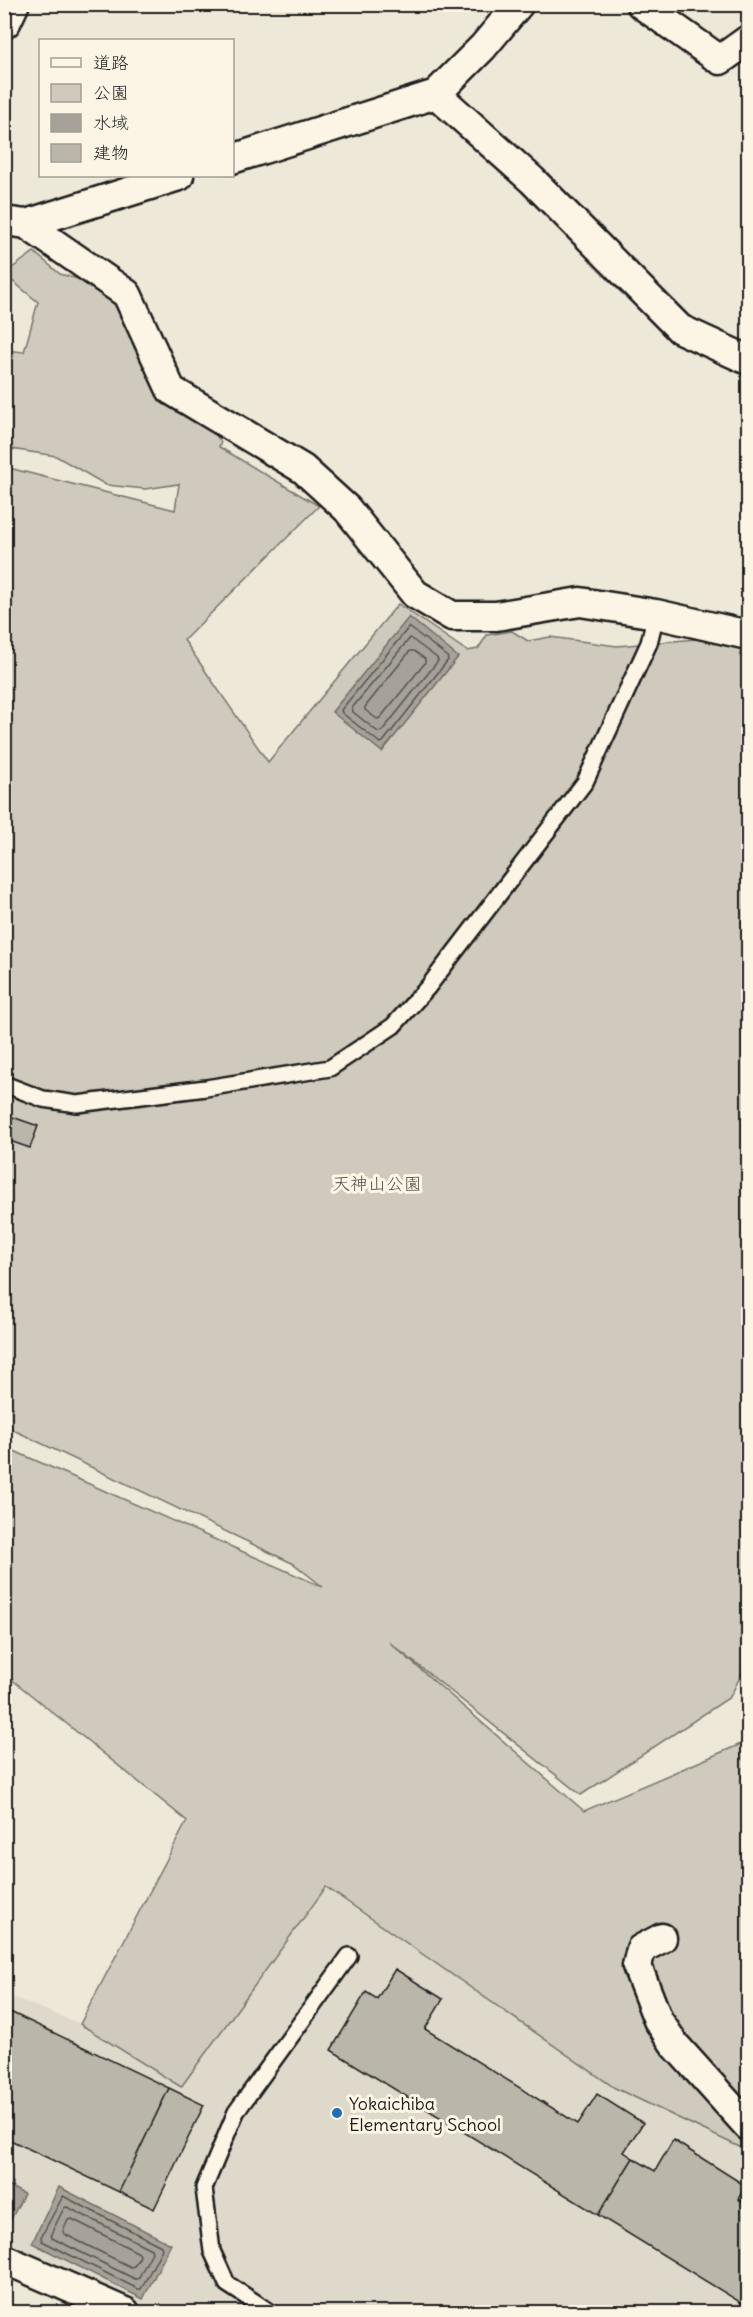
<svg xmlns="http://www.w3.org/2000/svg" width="753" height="2317" font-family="Delius,'Klee One',sans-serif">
  <rect width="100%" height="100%" fill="#eee8d9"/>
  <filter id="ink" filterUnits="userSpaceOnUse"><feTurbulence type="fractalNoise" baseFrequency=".0167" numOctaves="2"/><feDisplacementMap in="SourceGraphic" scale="12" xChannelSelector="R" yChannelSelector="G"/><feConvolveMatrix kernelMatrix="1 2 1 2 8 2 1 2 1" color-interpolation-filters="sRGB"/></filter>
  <g filter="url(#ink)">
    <!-- built -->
    <path fill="#ded9cb" d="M325,1887L615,2088L748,2151V2312H158L5,2243V1994L80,2024L181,2087Z"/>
    <!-- green -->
    <path fill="#cfcabd" stroke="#76736c" stroke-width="1.5" d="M34,252L60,274L96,284L118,300L221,442L219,447L319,506L184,640L268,762L398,604L467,651L478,649L487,635L512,631L528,641L550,637L617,646L696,639L748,651V1661L730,1697L581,1795L389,1642L584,1811L748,1741V2151L615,2088L326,1887L181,2087L80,2024L187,1821L5,1674V1447L323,1587L294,1564L5,1426V467L175,510L179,484L145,489L106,485L56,456L5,448V350L24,352L38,302L4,274Z"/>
    <!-- water -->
    <path fill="#a7a299" stroke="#6f6c67" stroke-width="1.5" d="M409,617L458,657L382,752L332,712Z
      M5,2184L24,2194L7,2227L5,2226Z
      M59,2187L171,2244L143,2299L32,2243Z"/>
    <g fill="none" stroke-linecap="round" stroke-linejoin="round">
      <!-- shore -->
      <path stroke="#54524e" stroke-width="1.5" d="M409,627L447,656L448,660L383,742L380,743L342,713L341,710Z
        M410,638L437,658L438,661L382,731L378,732L353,712L352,708Z
        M410,651H414L425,659V663L380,718L377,719L365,710V707Z
        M63,2196L161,2246L162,2249L141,2289H138L42,2241L41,2237Z
        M67,2207L151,2249L152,2252L138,2279H135L52,2238L51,2234L64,2208Z
        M72,2219L139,2253L140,2256L134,2266L131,2267L64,2234L63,2231L68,2220Z"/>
    </g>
    <!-- building -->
    <path fill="#bab6aa" stroke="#1c1c1c" stroke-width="1.5" d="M4,1114L38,1126L30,1148L4,1139Z
      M395,1969L443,1999L425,2029L578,2124L597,2094L643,2123L624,2152L633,2158L598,2215L331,2050L366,1992L377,1999Z
      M4,2009L169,2088L119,2192L4,2137Z
      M169,2088L204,2105L154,2209L119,2192Z
      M673,2140L746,2186L738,2199L748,2205V2307L598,2215L633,2158L655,2171Z"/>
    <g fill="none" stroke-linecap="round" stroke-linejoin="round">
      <!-- service casing -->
      <g stroke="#1c1c1c" stroke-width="20">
        <path id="service" d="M4,1084L43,1099L77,1104L206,1088L330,1068L393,1026L428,987L585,782L649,643L656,614
          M270,2312L227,2284L212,2251L204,2188L236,2112L349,1956"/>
      </g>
      <!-- minor casing -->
      <g stroke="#1c1c1c" stroke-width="33">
        <path id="minor" d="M641,4L720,60L748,40
          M436,94L532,180L680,329L748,360
          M232,159L436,94L483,47L519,4
          M4,221L26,224L127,294L171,390L303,469L347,509L415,594L452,616H496L580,602L656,614L748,635
          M26,224L179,176
          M662,1938L641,1949L637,1966L658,2020L675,2045L748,2126
          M4,2259L125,2312"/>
      </g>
      <!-- primary casing -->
      <g stroke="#1c1c1c" stroke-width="38">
        <path id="primary" d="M4,21L12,4"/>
      </g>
      <!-- service -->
      <use href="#service" stroke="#fcf5e5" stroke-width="15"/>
      <!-- minor -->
      <use href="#minor" stroke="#fcf5e5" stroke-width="28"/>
      <!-- primary -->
      <use href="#primary" stroke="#fcf5e5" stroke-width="33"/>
    </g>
  </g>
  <!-- markers -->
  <circle fill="#1f6fb2" stroke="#fcf5e5" stroke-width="2" cx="337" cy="2113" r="6"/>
  <g text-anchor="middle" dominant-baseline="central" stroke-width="6" stroke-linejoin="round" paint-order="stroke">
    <!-- park labels -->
    <g font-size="18" fill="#52504c" stroke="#fcf5e5">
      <text x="377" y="1183">天神山公園</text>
    </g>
    <!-- poi labels -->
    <g font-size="18" fill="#1c1c1c" stroke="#fcf5e5" text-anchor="start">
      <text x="349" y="2103">Yokaichiba<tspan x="349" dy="21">Elementary School</tspan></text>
    </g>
  </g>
  <!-- margin -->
  <rect width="753" height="2317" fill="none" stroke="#fcf5e5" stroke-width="24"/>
  <rect x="12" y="12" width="729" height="2293" fill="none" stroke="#1c1c1c" stroke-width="2" filter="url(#ink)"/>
  <!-- legend -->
  <rect x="39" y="39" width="195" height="138" fill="#fcf5e5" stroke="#a29e95" stroke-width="1.5"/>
  <rect x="51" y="58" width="30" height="9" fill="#fcf5e5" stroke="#a29e95" stroke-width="1.5"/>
  <text x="93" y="69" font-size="18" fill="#1c1c1c">道路</text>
  <rect x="51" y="84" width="30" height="18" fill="#cfcabd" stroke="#a29e95" stroke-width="1.5"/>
  <text x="93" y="99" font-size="18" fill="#1c1c1c">公園</text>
  <rect x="51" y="114" width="30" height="18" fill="#a7a299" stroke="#a29e95" stroke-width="1.5"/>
  <text x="93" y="129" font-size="18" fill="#1c1c1c">水域</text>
  <rect x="51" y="144" width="30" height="18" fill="#bab6aa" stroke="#a29e95" stroke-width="1.5"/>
  <text x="93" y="159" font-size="18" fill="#1c1c1c">建物</text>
</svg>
